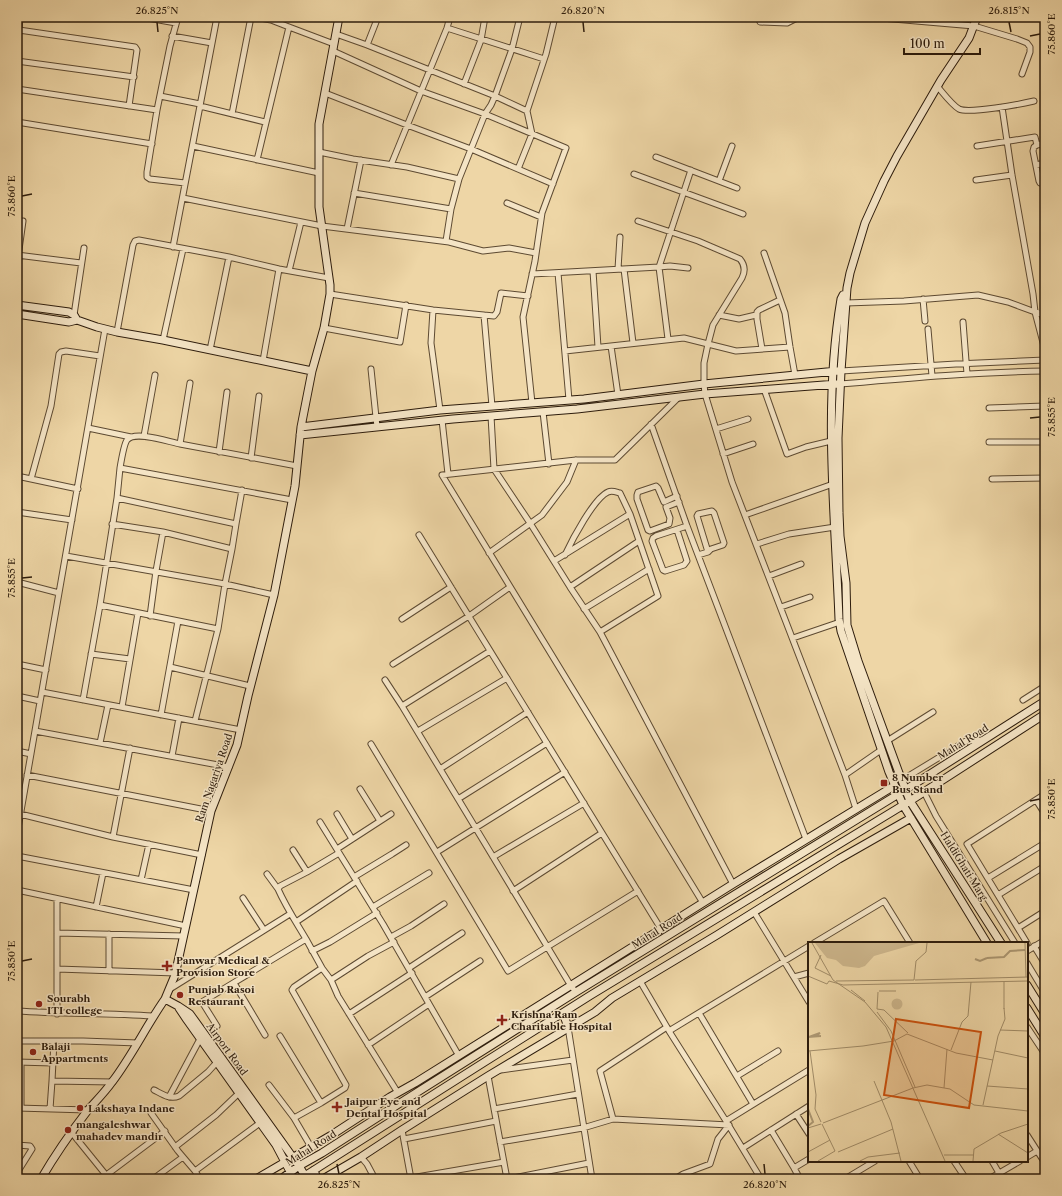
<svg xmlns="http://www.w3.org/2000/svg" width="1062" height="1196" font-family="'Libre Caslon Text',serif">
  <rect width="100%" height="100%" fill="#eed6a6"/>
  <filter id="stains"><feTurbulence type="fractalNoise" baseFrequency=".005" numOctaves="4"/><feColorMatrix values="0 0 0 0 .2 0 0 0 0 .09 0 0 0 0 .02 0 0 0 .5 -.17"/></filter>
  <radialGradient id="worn" r=".72"><stop offset=".6" stop-color="#630" stop-opacity="0"/><stop offset="1" stop-color="#630" stop-opacity=".3"/></radialGradient>
  <g fill="none" stroke-linecap="round" stroke-linejoin="round">
    <!-- street casing -->
    <g stroke="#5d4a32" stroke-width="7">
      <path id="street" d="M142,17L176,23
        M255,17L271,20L289,27L334,44
        M758,17L760,22L787,23L799,17
        M870,17L974,26L1017,39L1027,43L1030,47V52L1022,74
        M447,28L544,59
        M19,30L20,17
        M336,34L367,45L495,96L512,49L520,17
        M172,36L212,43
        M17,43L19,30L135,47L137,50L129,106
        M367,45L378,17
        M333,51L421,91L485,114L566,148L542,213L535,261L523,317L532,403
        M17,61L134,77
        M464,84L481,40L485,17
        M937,86C943,93 952,105 959,109C969,114 1021,104 1034,101
        M17,89L157,110L147,172V177L150,179L185,183
        M325,93L407,125L471,149L553,184
        M160,96L200,104
        M200,106L265,122
        M1002,107L1012,175L1033,294L1035,312L1045,350
        M157,110L170,46L178,17
        M232,114L251,17
        M17,122L152,144
        M1037,145L1034,147L1033,151L1039,181L1040,183L1045,184
        M193,146L319,173
        M977,146L1035,137L1037,145L1045,143
        M319,152L353,159L407,167L459,179
        M656,157L737,188
        M257,160L289,27
        M391,165L447,28L450,17
        M1036,165L1045,163
        M518,169L532,134L527,111L546,54L555,17
        M634,174L743,214
        M976,180L1012,175
        M719,181L732,146
        M354,193L451,209
        M183,198L322,226L449,242L483,251L509,248L536,253
        M507,203L541,217
        M638,221L698,241L740,259C745,265 745,272 742,278L713,325L708,344L704,363V384L705,394L732,482L845,775L881,750
        M347,229L361,160
        M446,241L451,209L459,179L485,114L491,105L495,96L527,111
        M173,247L217,17
        M764,253L785,313L790,347L795,375
        M17,255L81,263
        M17,264L23,221
        M618,269L620,237
        M624,269L633,343
        M289,271L301,222
        M593,271L598,347
        M558,273L569,400
        M532,274L659,267L691,170
        M330,294L433,310L494,316L497,312L501,293L528,296
        M923,299L925,321
        M846,303L904,301L978,295L1008,302L1035,312L1045,314
        M433,310L431,343L440,410
        M74,315L84,248
        M484,315L492,406
        M719,315L739,319L756,315
        M963,322L967,374
        M324,328L400,342L406,305
        M928,329L932,376
        M117,332L133,245L135,241L139,240L229,257L279,269L329,278
        M668,339L659,267L670,266L688,268
        M163,340L183,249
        M611,346L618,395
        M762,349L757,319V312L759,310L780,300
        M210,350L229,257
        M565,351L684,338L736,351L790,347
        M263,361L279,269
        M371,369L377,427
        M841,371L956,364L1045,360
        M190,383L180,444L297,466
        M840,384C909,378 976,372 1045,371
        M764,389L787,454L806,447L831,441
        M678,398L615,460H576L442,475L703,903
        M989,408L1045,406
        M543,412L549,464
        M491,416L494,469L530,523L570,587L600,632L733,884
        M442,420L448,474
        M651,424L687,526L806,839
        M88,428L131,437
        M716,429L748,419
        M144,436L155,375
        M989,442H1045
        M219,452L227,392
        M723,454L753,444
        M251,458L259,396
        M120,468C121,462 124,444 127,440C135,430 169,442 180,444
        M17,476L78,489
        M31,479L51,406L59,354L61,352L66,351L100,356
        M992,479L1045,478
        M677,496L664,502L658,488L656,486L638,492L637,495V499L648,530L650,531L669,524L670,518L666,507L679,502
        M117,498L120,468L292,500
        M17,512L72,520
        M745,515L833,484
        M236,524L242,490
        M677,530L687,561L684,565L665,571L663,570L652,541L653,538L656,536L687,526
        M419,535L661,929
        M757,544L789,534L835,527
        M489,553L542,515L567,482L576,460
        M565,555C572,540 594,498 608,492C612,490 616,492 620,493L630,514L658,596L600,632
        M698,555L708,552L711,549L723,545L724,543L714,513L712,511L698,514L697,516L708,552
        M66,556L225,584L274,595
        M554,561L630,514
        M769,576L801,564
        M17,582L59,593
        M570,587L639,541
        M100,605L117,498L236,524L232,549L163,532L112,524
        M781,607L810,597
        M584,609L649,569
        M150,616L156,571L163,532
        M402,619L451,587
        M218,629L225,584L232,549
        M793,638L840,622
        M91,654L130,659
        M17,664L46,670
        M393,664L469,616L510,587
        M170,667L250,686
        M385,680L402,706L571,986L576,992
        M42,692L241,730
        M17,696L40,701
        M83,700L100,605L218,629L195,721
        M1023,700L1045,686
        M402,706L490,651
        M122,707L138,613
        M161,715L178,621
        M35,731L229,767
        M418,731L507,678
        M887,741L933,712
        M100,743L108,705
        M371,744L508,971L638,891
        M17,751L31,754
        M172,756L179,718
        M440,769L528,712
        M27,775L211,811
        M845,775L856,809
        M902,780L966,741L982,740
        M360,789L380,821
        M924,792L936,816L1015,943
        M458,799L547,743
        M1036,800L1045,814
        M20,814L113,837L202,855
        M337,814L352,839
        M320,822L383,924L459,1056
        M17,834L105,329
        M113,837L130,748
        M337,849L391,814
        M293,850L307,872
        M437,852L565,772
        M17,856L194,890
        M493,857L584,803
        M267,874L278,889
        M354,877L392,854L406,845
        M988,878L1045,843
        M141,880L149,844
        M17,890L186,926
        M513,891L602,833
        M998,895L1045,866
        M243,898L264,930
        M57,899V1014
        M96,907L103,873
        M373,907L429,873
        M754,912L809,1002
        M296,922L357,881
        M1018,928L1045,911
        M57,933L184,936
        M109,934V971
        M391,937L411,926L444,904
        M306,939C296,922 286,907 278,889L280,886L307,872L339,853
        M814,943L884,901L910,943
        M1027,943L967,844L1045,794
        M1034,946L1045,964
        M312,951L330,942L377,913
        M1027,951L1045,940
        M1027,963L1045,993
        M409,968L462,933
        M57,969L176,973
        M794,977L809,973
        M331,980L368,956L394,942
        M640,981L668,1029
        M234,983L265,1035
        M170,989L290,914
        M425,997L480,961
        M17,1011C62,1014 108,1013 153,1016
        M699,1013L753,1104
        M349,1014L412,973
        M217,1026L202,1002L306,939L322,968L331,980L338,996L398,1093
        M568,1027L592,1179
        M667,1027L600,1071L613,1119L729,1125
        M1027,1027L1045,1054
        M280,1036L321,1103
        M17,1041H83L138,1043
        M54,1041L52,1081L113,1082
        M368,1045L429,1004
        M17,1062L53,1063
        M501,1070L573,1060
        M488,1076L507,1179
        M737,1076L778,1051
        M269,1085L294,1118L311,1147
        M154,1090C162,1094 170,1100 179,1096L208,1072L217,1062
        M169,1097L200,1039
        M17,1108L88,1110
        M21,1108V1063
        M50,1109L52,1081
        M494,1109L578,1094
        M151,1113L178,1151L195,1171L200,1179
        M796,1114L809,1134
        M294,1118L321,1103L345,1088L346,1085L292,990L294,987L322,968
        M726,1121L669,1031L809,946
        M402,1130L411,1179
        M771,1130L794,1168
        M72,1133L106,1175
        M1027,1135L1045,1163
        M404,1139L496,1121
        M500,1142L583,1128L613,1119
        M17,1145L30,1146L32,1149L17,1173
        M175,1147L216,1115L239,1093
        M743,1148L809,1106
        M361,1157L367,1164L375,1179
        M1027,1157L1037,1151
        M909,1161L920,1179
        M954,1161L966,1179
        M992,1161L999,1173
        M195,1171L260,1123
        M411,1178L504,1162
        M101,1179L165,1131
        M153,1179L183,1157
        M508,1179L589,1163
        M675,1179L683,1174L710,1164L718,1139L729,1125
        M761,1179L726,1121L809,1070
        M800,1179L794,1168L809,1159
        M845,1179L875,1161
        M989,1179L1020,1161"/>
    </g>
    <!-- secondary casing -->
    <g stroke="#2d1c0c" stroke-width="9">
      <path id="secondary" d="M977,17L969,38L941,80L897,156L884,181L865,223L850,273L847,288L841,371L838,438L839,513L840,536L846,583L847,625L858,661L899,773L910,801L1001,943
        M843,295L841,299C823,405 835,512 839,619L841,631L889,772L903,805L987,943
        M17,305L69,312L74,315L77,320
        M17,314L69,322L77,320L97,327L117,332L163,340L312,371
        M301,427L440,410L584,399L704,384L837,371
        M300,435L453,419L577,409L705,394L837,384
        M1027,985L1045,1014
        M179,1008L187,1020L276,1145L294,1179
        M1027,1008L1045,1037
        M563,1013L568,1027
        M314,1170L317,1179
        M41,1179C55,1155 71,1132 88,1110C96,1101 105,1092 112,1082C132,1056 146,1026 165,999
        M256,1179L330,1136L390,1097L415,1083L733,884L894,786
        M281,1179L299,1166L322,1153L397,1105L576,992L905,790L1045,701
        M300,1179L483,1063L591,995L910,801L1045,714
        M307,1179L299,1166L190,1014L178,1006L165,999L175,975L211,811L237,745L248,696L274,595L295,486L301,427L312,371L324,328L330,294V285L319,207V124L339,17
        M323,1179L361,1157L402,1130L488,1076L595,1012L612,998L717,935L839,859L911,818"/>
    </g>
    <!-- street -->
    <use href="#street" stroke="#f4e4c5" stroke-width="5"/>
    <!-- secondary -->
    <use href="#secondary" stroke="#f4e4c5" stroke-width="7"/>
  </g>
  <!-- ticks -->
  <path fill="none" stroke="#2d1c0c" stroke-width="1.5" d="M157,22L158,32M583,22L584,32M1009,22L1011,32M1030,36L1040,34M22,196L32,194M1030,418L1040,417M22,578L32,577M1030,801L1040,799M22,961L32,959M337,1164L339,1174M764,1164L765,1174"/>
  <!-- markers -->
  <g fill="#8f2418" stroke="#f4e4c5" stroke-width="1.5">
    <rect x="880" y="779" width="8" height="8" rx="2"/>
    <path d="M165 960h4v4h4v4h-4v4h-4v-4h-4v-4h4z"/>
    <circle cx="180" cy="995" r="4"/>
    <circle cx="39" cy="1004" r="4"/>
    <path d="M500 1014h4v4h4v4h-4v4h-4v-4h-4v-4h4z"/>
    <circle cx="33" cy="1052" r="4"/>
    <path d="M335 1101h4v4h4v4h-4v4h-4v-4h-4v-4h4z"/>
    <circle cx="80" cy="1108" r="4"/>
    <circle cx="68" cy="1130" r="4"/>
  </g>
  <g text-anchor="middle" dominant-baseline="central" stroke-width="3" stroke-linejoin="round" paint-order="stroke">
    <!-- street labels -->
    <g font-size="10" fill="#2d1c0c" stroke="#f4e4c5">
      <text transform="translate(963 742) rotate(-32)">Mahal Road</text>
      <text transform="translate(214 778) rotate(-71)">Ram Nagariya Road</text>
      <text transform="translate(964 866) rotate(58)">HaldiGhati Marg</text>
      <text transform="translate(657 931) rotate(-32)">Mahal Road</text>
      <text transform="translate(227 1049) rotate(54)">Airport Road</text>
      <text transform="translate(311 1148) rotate(-32)">Mahal Road</text>
    </g>
    <!-- poi labels -->
    <g font-size="10" font-weight="bold" fill="#2d1c0c" stroke="#f4e4c5" text-anchor="start">
      <text x="892" y="777">8 Number<tspan x="892" dy="12">Bus Stand</tspan></text>
      <text x="176" y="960">Panwar Medical &amp;<tspan x="176" dy="12">Provision Store</tspan></text>
      <text x="188" y="989">Punjab Rasoi<tspan x="188" dy="12">Restaurant</tspan></text>
      <text x="47" y="998">Sourabh<tspan x="47" dy="12">ITI college</tspan></text>
      <text x="511" y="1014">Krishna Ram<tspan x="511" dy="12">Charitable Hospital</tspan></text>
      <text x="41" y="1046">Balaji<tspan x="41" dy="12">Appartments</tspan></text>
      <text x="346" y="1101">Jaipur Eye and<tspan x="346" dy="12">Dental Hospital</tspan></text>
      <text x="88" y="1108">Lakshaya Indane</text>
      <text x="76" y="1124">mangaleshwar<tspan x="76" dy="12">mahadev mandir</tspan></text>
    </g>
  </g>
  <!-- overview -->
  <g transform="translate(808 942)">
    <rect width="220" height="220" fill="#eed6a6"/>
    <path d="M7,1H111L66,14L57,24L51,26L35,24L28,18L19,16ZM83.5 62a5.5 5.5 0 1 1 11 0a5.5 5.5 0 1 1-11 0Z" fill="#cdb68c"/>
    <path fill="none" stroke="#ac9772" stroke-width="2" d="M179,16L196,15L202,9L217,8M167,17L172,19L179,16M0,95L13,94M1,95L12,91L8,94M0,167L5,180L0,184"/>
    <path fill="none" stroke="#a18c68" stroke-width="1" d="M4,1L25,38L57,60L78,85L137,219M217,1L218,35M13,13L7,26L23,34M0,34L19,42L21,39L35,43L220,39M107,38L220,35M28,39L106,38L108,19L118,10L119,1M196,39V67M43,48L57,59M71,49H88M69,67L76,68L100,91M69,67L70,50M69,70L83,89L107,145M192,88L220,89M99,92L148,111L185,118M143,108L154,80L160,74L163,40M0,109L55,104L86,99L99,92M2,109L8,153L7,167L13,180M187,109L220,116M66,139L83,180L93,219M179,144L220,147M136,146L139,107M175,163L190,94L197,77L196,66M15,181L105,146L119,143L142,147L166,163L220,169M14,182L27,209M0,186L13,182M190,192L220,211M166,207L193,191L220,182M0,210L22,198M30,210L85,187M136,213H165M10,219L27,209M52,219L60,215L92,211M165,219L166,207"/>
    <path fill="#cc500c" fill-opacity="0.15" stroke="#cc500c" stroke-width="2" d="M88,77L173,90L161,166L76,153Z"/>
    <rect width="220" height="220" fill="none" stroke="#2d1c0c" stroke-width="2"/>
  </g>
  <!-- margin -->
  <rect width="1062" height="1196" fill="none" stroke="#eed6a6" stroke-width="44"/>
  <!-- scale -->
  <path d="M904 48v6h76v-6" fill="none" stroke="#2d1c0c" stroke-width="2"/>
  <text x="910" y="48" font-size="12" fill="#2d1c0c" stroke="#f4e4c5" stroke-width="3" paint-order="stroke">100 m</text>
  <rect x="22" y="22" width="1018" height="1152" fill="none" stroke="#2d1c0c" stroke-width="1.5"/>
  <g font-size="10" text-anchor="middle" fill="#2d1c0c">
    <text x="157" y="14">26.825°N</text>
    <text x="583" y="14">26.820°N</text>
    <text x="1009" y="14">26.815°N</text>
    <text transform="translate(1051 34) rotate(-90)" y="4">75.860°E</text>
    <text transform="translate(11 196) rotate(-90)" y="4">75.860°E</text>
    <text transform="translate(1051 417) rotate(-90)" y="4">75.855°E</text>
    <text transform="translate(11 578) rotate(-90)" y="4">75.855°E</text>
    <text transform="translate(1051 799) rotate(-90)" y="4">75.850°E</text>
    <text transform="translate(11 961) rotate(-90)" y="4">75.850°E</text>
    <text x="339" y="1188">26.825°N</text>
    <text x="765" y="1188">26.820°N</text>
  </g>
  <rect width="100%" height="100%" filter="url(#stains)"/>
  <rect width="100%" height="100%" fill="url(#worn)"/>
</svg>
